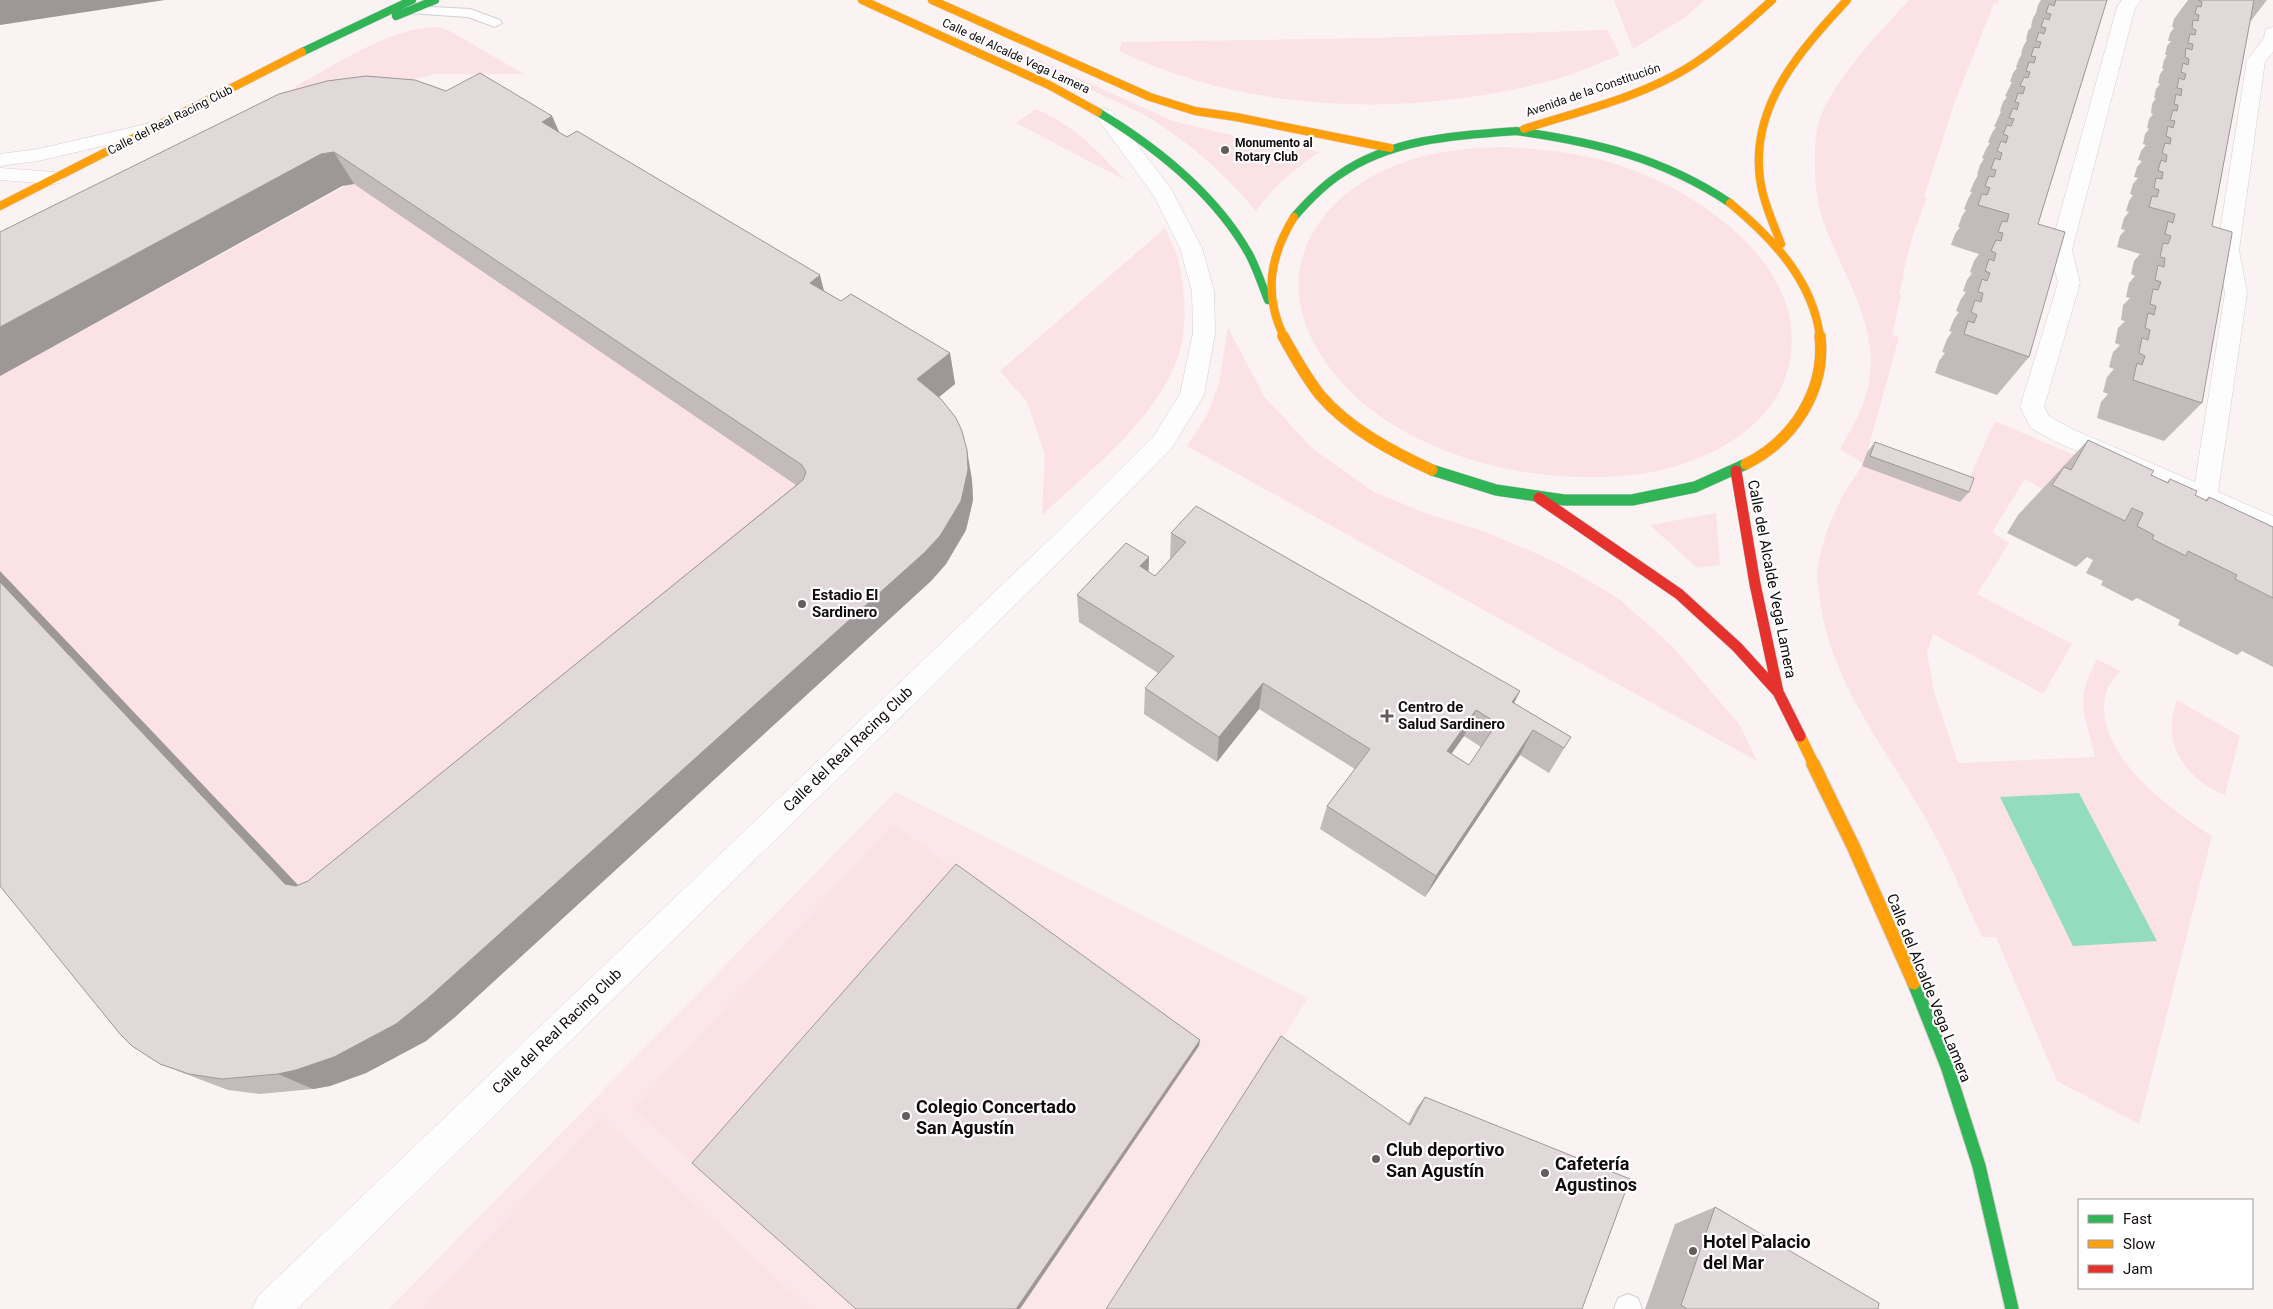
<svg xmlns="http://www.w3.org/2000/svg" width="2273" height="1309" font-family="Roboto,sans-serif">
  <rect width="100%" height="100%" fill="#fbf2f3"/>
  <!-- built -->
  <path fill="#fbe6e9" d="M895,792L1308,998L1109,1309H389Z"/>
  <!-- green -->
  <path fill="#fbe2e5" d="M1614,0H1704L1687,16L1633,49Z
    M1909,0H1998L1997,4L1994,3L1955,101L1924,197L1927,198L1913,234L1903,273L1904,274L1899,294L1901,295L1892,335L1899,337L1864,464L1840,449C1853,426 1867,403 1870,376C1877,316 1836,266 1820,211C1816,196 1815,178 1815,162C1815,148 1815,132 1820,118C1836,77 1880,32 1909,0Z
    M436,27L448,30L524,74H436L262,113L291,99L296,86C337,64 389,28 436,27Z
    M970,29L1173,121L1251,140L1320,152C1295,168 1274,186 1256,211C1223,172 1188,141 1143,114L966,32Z
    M1607,30L1620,55C1598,63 1576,74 1553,80C1416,118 1249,114 1119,51L1122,42L1376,38Z
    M1036,109C1075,126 1096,149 1125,180L1016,123Z
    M1503,147C1543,149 1581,153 1619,165C1707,194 1827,279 1782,386C1762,432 1708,459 1662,470C1547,495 1373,456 1314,343C1273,265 1319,197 1394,166C1429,151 1466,148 1503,147Z
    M349,184L357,185L812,495L317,905L0,572V376Z
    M1165,228C1169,238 1176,249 1178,259C1185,287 1188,327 1179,354C1156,421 1092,468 1042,515L1045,455L1027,402L1000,371Z
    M1228,328L1264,396L1313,449L1374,492L1428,514L1486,532L1556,562L1618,598L1672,646L1739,724L1757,761L1187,446L1207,415L1219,384Z
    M1995,421L2273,541V588L2050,480L2042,489L2025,479L1992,532L2009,543L1977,594L2072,644L2043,694L1933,634L1927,652L1934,692L1958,763L2095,757C2086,712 2073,704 2097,659L2120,671C2116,677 2109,683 2107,690C2088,750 2169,809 2212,836L2139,1124L2057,1081L1996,937H1982C1965,901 1951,864 1932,830C1892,755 1831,687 1820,600C1819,591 1817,582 1817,573C1822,533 1839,498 1862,466L1965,488Z
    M1716,513L1720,565L1697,568L1650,525Z
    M2177,700L2240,736L2225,795C2197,785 2168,755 2172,723C2172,716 2175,708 2177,700Z
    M893,824L1199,1046L1020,1309H858L633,1109Z
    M600,1117L810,1309H423Z"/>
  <!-- water -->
  <path fill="#93dcbc" d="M2079,793L2157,941L2073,946L2000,797Z"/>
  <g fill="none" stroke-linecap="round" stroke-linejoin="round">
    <!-- lane casing -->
    <g stroke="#d5cecf" stroke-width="2">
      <path id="lane" d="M413,6L470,9L500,20L502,23L495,27L468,17L408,13L406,10L408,7Z
        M1628,1294L1638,1298L1642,1309H1614L1618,1298Z"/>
    </g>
    <!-- street casing -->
    <g stroke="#d5cecf" stroke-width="1">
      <path id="street" d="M2122,0H2141L2135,8L2072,250L2080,283L2044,407L2049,416L2072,429L2195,482L2225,293L2217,250L2247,60L2263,40L2266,29L2273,27V52L2265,61L2239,250L2247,293L2218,492L2273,516V537L2054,441L2031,428L2020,407L2058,283L2050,250L2117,7Z
        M1105,109L1112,111L1171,189L1202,248L1214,291L1215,333L1204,395L1171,449L1070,551L297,1309H252L258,1296L1052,537L1153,437L1180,394L1193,333L1192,291L1180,248L1154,196L1095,115L1098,111Z
        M151,123L158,125L161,129L158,133L38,161L0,166V154L38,149Z
        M0,168L54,172L61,173L64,178L61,183L54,184L0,180Z"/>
    </g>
    <!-- fast-far2 casing -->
    <g stroke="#d5cecf" stroke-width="9">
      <path id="fast-far2" d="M396,16L435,0
        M302,52L412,0
        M1098,112C1156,147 1215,194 1249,254C1257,269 1262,285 1268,300
        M1516,131C1595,142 1663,158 1730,203
        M1294,217C1308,201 1321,187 1339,175C1390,139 1456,135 1516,131"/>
    </g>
    <!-- fast-far1 casing -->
    <g stroke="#d5cecf" stroke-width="12">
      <path id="fast-far1" d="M1432,470L1496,490L1564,500H1632L1695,487L1746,464"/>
    </g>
    <!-- fast casing -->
    <g stroke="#d5cecf" stroke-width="15">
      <path id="fast" d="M1914,983L1947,1066L1979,1166L2012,1309"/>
    </g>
    <!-- slow-far2 casing -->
    <g stroke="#d5cecf" stroke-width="9">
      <path id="slow-far2" d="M862,0L1049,85L1098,112
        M932,0L1150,97L1195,111L1236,117L1390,148
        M1524,129C1579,111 1639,98 1689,67C1719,48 1746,24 1772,0
        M1730,203C1772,238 1813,280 1820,337
        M0,206L302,52
        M1781,244C1773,223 1763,201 1760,179C1750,105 1801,50 1847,0
        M1284,337C1263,294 1270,256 1294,217"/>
    </g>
    <!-- slow-far1 casing -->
    <g stroke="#d5cecf" stroke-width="12">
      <path id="slow-far1" d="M1283,336C1294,356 1306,377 1320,395C1349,429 1393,452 1432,470
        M1746,464C1794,440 1826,390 1820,336
        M1800,736L1814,765"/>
    </g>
    <!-- slow casing -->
    <g stroke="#d5cecf" stroke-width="15">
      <path id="slow" d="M1813,764L1854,848L1914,983"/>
    </g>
    <!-- jam casing -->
    <g stroke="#d5cecf" stroke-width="12">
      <path id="jam" d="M1736,471L1755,584L1778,692L1800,736
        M1539,498L1679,594L1737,647L1777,691"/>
    </g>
    <!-- lane -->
    <use href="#lane" fill="#fefdfd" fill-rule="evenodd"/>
    <!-- street -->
    <use href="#street" fill="#fefdfd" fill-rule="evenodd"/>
    <!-- fast-far2 -->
    <use href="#fast-far2" stroke="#30b455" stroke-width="8"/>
    <!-- fast-far1 -->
    <use href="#fast-far1" stroke="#30b455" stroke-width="11"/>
    <!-- fast -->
    <use href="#fast" stroke="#30b455" stroke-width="13"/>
    <!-- slow-far2 -->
    <use href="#slow-far2" stroke="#ff9f0a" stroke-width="8"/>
    <!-- slow-far1 -->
    <use href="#slow-far1" stroke="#ff9f0a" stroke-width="11"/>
    <!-- slow -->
    <use href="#slow" stroke="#ff9f0a" stroke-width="13"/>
    <!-- jam -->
    <use href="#jam" stroke="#e5322d" stroke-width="11"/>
  </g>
  <!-- wall -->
  <path fill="#c2babb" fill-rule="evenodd" d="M2041,0H2107L2038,224L2029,357L1997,395L1935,373L1939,361L1945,353L1942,352L1947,339L1952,332L1949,331L1954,319L1959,312L1956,311L1961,299L1966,292L1963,291L1967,280L1972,273L1970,272L1974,261L1979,254L1951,245L1955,234L1960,227H1958L1962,216L1966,210L1964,209L1968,199L1972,192H1970L1974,182L1978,175H1977L1980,165L1984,159L1982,158L1986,149L1990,143L1988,142L1992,133L1996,127H1994L1998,118L2001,112L2000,111L2003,102L2007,97L2005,96L2012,82H2010L2013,73L2017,68L2016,67L2019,59L2022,54L2021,53L2024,45L2027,40L2026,39L2028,31L2032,26H2031L2033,18L2036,13L2038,5Z
    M2188,0H2267L2250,22L2212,226L2202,403L2164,441L2097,418L2101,402L2108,394L2103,392L2107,377L2114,369L2109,367L2113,352L2120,345L2115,343L2118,328L2125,321L2121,320L2123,305L2130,298L2126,297L2129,283L2135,276L2131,274L2134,261L2140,254L2117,247L2120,236L2125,230L2121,229L2124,218L2129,212L2126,211L2129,201L2133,195L2130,194L2133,184L2138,178L2134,177L2137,167L2142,161L2138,160L2141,151L2146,145L2143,144L2145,134L2149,129L2147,128L2149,119L2153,114L2151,113L2152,104L2156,98H2154L2156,89L2160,84L2158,83L2160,74L2164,69H2162L2164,60L2167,55H2165L2167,46L2171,41H2168L2170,33L2174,28L2172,27L2174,19Z
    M415,80L446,91L552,116L559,132L841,301L950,353L955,384L939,397L972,480L973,500L966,530L946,564L931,581L455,1017L426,1041L366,1073L330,1086L313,1089L260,1094L228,1090L199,1079L160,1064L298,885L308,881L796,485L354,184L342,186L0,376Z
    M2088,440L2151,475L2167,482L2170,479L2195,495L2205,500L2209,497L2273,527V667L2242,651L2237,655L2178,625L2180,620L2137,598L2132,601L2101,585L2103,581L2086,573L2093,560L2087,557L2076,567L2007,533L2018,515Z
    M1875,442L1969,492L1960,502L1862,466L1867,452Z
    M1171,533L1520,691L1514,703L1571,737L1549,773L1520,755L1425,897L1320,829L1327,806L1355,769L1259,709L1217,762L1144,714L1145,688L1158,673L1079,622L1077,595L1149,557L1148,572L1155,576L1170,559ZM1464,736L1481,747L1469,765L1451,754Z
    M1425,1097L1582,1309L1408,1124L1417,1107Z
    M1715,1207L1878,1309H1645L1675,1224Z"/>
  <!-- shaded-wall -->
  <path fill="#9e9798" d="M0,0H165L0,25Z
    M552,116L566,148L542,122Z
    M334,152L354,184L342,186L0,376V327L321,154Z
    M820,275L828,307L810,283Z
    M950,353L955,384L923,410L917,379Z
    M967,450L972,480L973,500L966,530L946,564L931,581L455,1017L426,1041L366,1073L330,1086L313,1089L278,1074Z
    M1149,557L1148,585L1140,566Z
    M0,571L317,905L285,884L0,582Z
    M1263,683L1259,709L1217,762L1219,737Z
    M1520,691L1507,717L1512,702Z
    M1476,710L1464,736L1436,776L1447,751Z
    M1533,730L1520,755L1425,897L1436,876Z
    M1200,1040L1199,1046L1020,1309H1016Z"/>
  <!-- building -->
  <path fill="#e1d8d9" stroke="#9e9798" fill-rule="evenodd" d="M2055,0H2107L2038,224L2065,232L2029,357L1964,334L1968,321L1974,323L1977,315L1971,312L1975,300L1981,302L1983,293L1978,292L1982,279L1987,281L1990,273L1985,271L1989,259L1994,261L1996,253L1991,251L1996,240L2001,241L2003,233L1998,232L2002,221L2007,222L2009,214L1978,205L1982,194L1987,195L1990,188L1985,186L1989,176L1994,177L1996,170L1991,169L1995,158L2000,160L2002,153L1997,151L2001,141L2006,143L2008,136L2003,134L2007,125L2011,126L2014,119L2009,118L2013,108L2017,110L2019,103L2015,102L2018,93L2023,94L2025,87L2020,86L2024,77L2028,78L2030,72L2026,71L2029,62L2034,63L2036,57L2031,56L2034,47L2039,48L2041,42L2036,41L2039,32L2044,34L2046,28L2041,27L2044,18L2049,20L2051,14L2046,13L2049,4L2054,6L2056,0Z
    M2198,0H2254L2212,226L2232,232V234L2202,403L2133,380L2137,363L2142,365L2145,356L2139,353L2142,338L2148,340L2150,330L2145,328L2148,313L2154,315L2156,306L2150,304L2153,289L2158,290L2161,282L2155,280L2158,265L2164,267L2165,258L2160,257L2163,243L2168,244L2171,236L2165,234L2168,221L2173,223L2175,214L2149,207L2152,196L2157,197L2159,190L2154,188L2156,178L2162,179L2163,172L2158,171L2161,160L2166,162L2167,155L2162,153L2165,143L2170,144L2171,138L2166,136L2168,126L2173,128L2175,121L2170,120L2173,110L2177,111L2178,105L2174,104L2176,94L2181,96L2182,89L2177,88L2179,78L2184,80L2186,74L2181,72L2183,63L2188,65L2189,59L2185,57L2186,48L2192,50L2193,44L2188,43L2190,34L2195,35L2196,30L2192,28L2193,20L2198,21L2199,15L2195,14L2197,6L2201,7L2202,2Z
    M480,73L552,116L542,122L567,137L577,131L820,275L810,283L841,301L851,294L950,353L917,379L941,399L956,418L962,431L967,450L968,470L961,501L940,536L924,553L427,999L396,1024L334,1057L296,1070L278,1074L222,1079L189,1074L160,1064L132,1046L120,1034L0,886V582L285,884L296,886L308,881L803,480L806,472L802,465L334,152L321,154L0,327V232L279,94L327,81L366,76L415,80L446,91Z
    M2088,440L2154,471L2151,475L2168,483L2170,479L2197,491L2195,495L2207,501L2209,497L2273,527V598L2235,579L2237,575L2188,551L2186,556L2152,539L2154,535L2137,526L2143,513L2132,508L2125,521L2052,485L2064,467L2071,470Z
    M1875,442L1974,478L1969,492L1870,456Z
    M1196,506L1520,691L1512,702L1571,737L1564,748L1533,730L1436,876L1327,806L1370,749L1263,683L1219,737L1145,688L1174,656L1077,595L1126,543L1149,557L1140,566L1155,576L1186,542L1171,533ZM1476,710L1497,723L1469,765L1447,751Z
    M956,864L1200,1040L1016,1309H856L692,1163Z
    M1281,1036L1410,1125L1425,1097L1630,1179L1582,1309H1106Z
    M1715,1207L1879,1303L1878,1309H1687L1681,1305Z"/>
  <!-- markers -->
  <g fill="#645c5d" stroke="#fff" stroke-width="2">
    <circle cx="1225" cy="150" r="5"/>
    <circle cx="802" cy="604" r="5"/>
    <path d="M1384.5 708.5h5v5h5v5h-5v5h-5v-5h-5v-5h5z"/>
    <circle cx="906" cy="1116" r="5"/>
    <circle cx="1376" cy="1159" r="5"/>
    <circle cx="1545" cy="1173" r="5"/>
    <circle cx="1693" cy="1251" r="5"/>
  </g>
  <g text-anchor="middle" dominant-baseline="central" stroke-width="4.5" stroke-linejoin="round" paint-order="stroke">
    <!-- far-street labels -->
    <g font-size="12" fill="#120b0c" stroke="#fff">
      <text transform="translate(1016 56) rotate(25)">Calle del Alcalde Vega Lamera</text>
      <text transform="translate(1593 90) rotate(-19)">Avenida de la Constitución</text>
      <text transform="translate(170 120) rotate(-27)">Calle del Real Racing Club</text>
    </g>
    <!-- far-poi labels -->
    <g font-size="12" font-weight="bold" fill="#120b0c" stroke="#fff" text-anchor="start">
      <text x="1235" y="143">Monumento al<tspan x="1235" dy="14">Rotary Club</tspan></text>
    </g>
    <!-- street labels -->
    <g font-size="15" fill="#120b0c" stroke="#fff">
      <text transform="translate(1772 579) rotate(79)">Calle del Alcalde Vega Lamera</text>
      <text transform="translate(848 749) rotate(-44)">Calle del Real Racing Club</text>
      <text transform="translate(1929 988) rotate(68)">Calle del Alcalde Vega Lamera</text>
      <text transform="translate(557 1031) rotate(-44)">Calle del Real Racing Club</text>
    </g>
    <!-- poi labels -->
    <g font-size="15" font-weight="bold" fill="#120b0c" stroke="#fff" text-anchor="start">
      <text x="812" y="595">Estadio El<tspan x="812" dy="17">Sardinero</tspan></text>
      <text x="1398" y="707">Centro de<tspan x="1398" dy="17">Salud Sardinero</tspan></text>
    </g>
    <!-- near-poi labels -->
    <g font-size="18" font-weight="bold" fill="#120b0c" stroke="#fff" text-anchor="start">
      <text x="916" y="1106">Colegio Concertado<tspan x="916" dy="21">San Agustín</tspan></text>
      <text x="1386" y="1149">Club deportivo<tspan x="1386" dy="21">San Agustín</tspan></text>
      <text x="1555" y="1163">Cafetería<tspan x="1555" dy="21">Agustinos</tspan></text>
      <text x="1703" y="1241">Hotel Palacio<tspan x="1703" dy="21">del Mar</tspan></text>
    </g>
  </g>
  <!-- legend -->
  <rect x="2078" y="1199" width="175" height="90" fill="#ffffff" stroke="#a09d9e"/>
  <rect x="2088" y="1215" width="25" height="8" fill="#30b455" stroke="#a09d9e"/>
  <text x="2123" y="1224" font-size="15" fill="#120b0c">Fast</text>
  <rect x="2088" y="1240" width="25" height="8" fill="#ff9f0a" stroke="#a09d9e"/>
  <text x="2123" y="1249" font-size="15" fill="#120b0c">Slow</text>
  <rect x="2088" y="1265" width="25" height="8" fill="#e5322d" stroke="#a09d9e"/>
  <text x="2123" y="1274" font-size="15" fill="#120b0c">Jam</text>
</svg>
